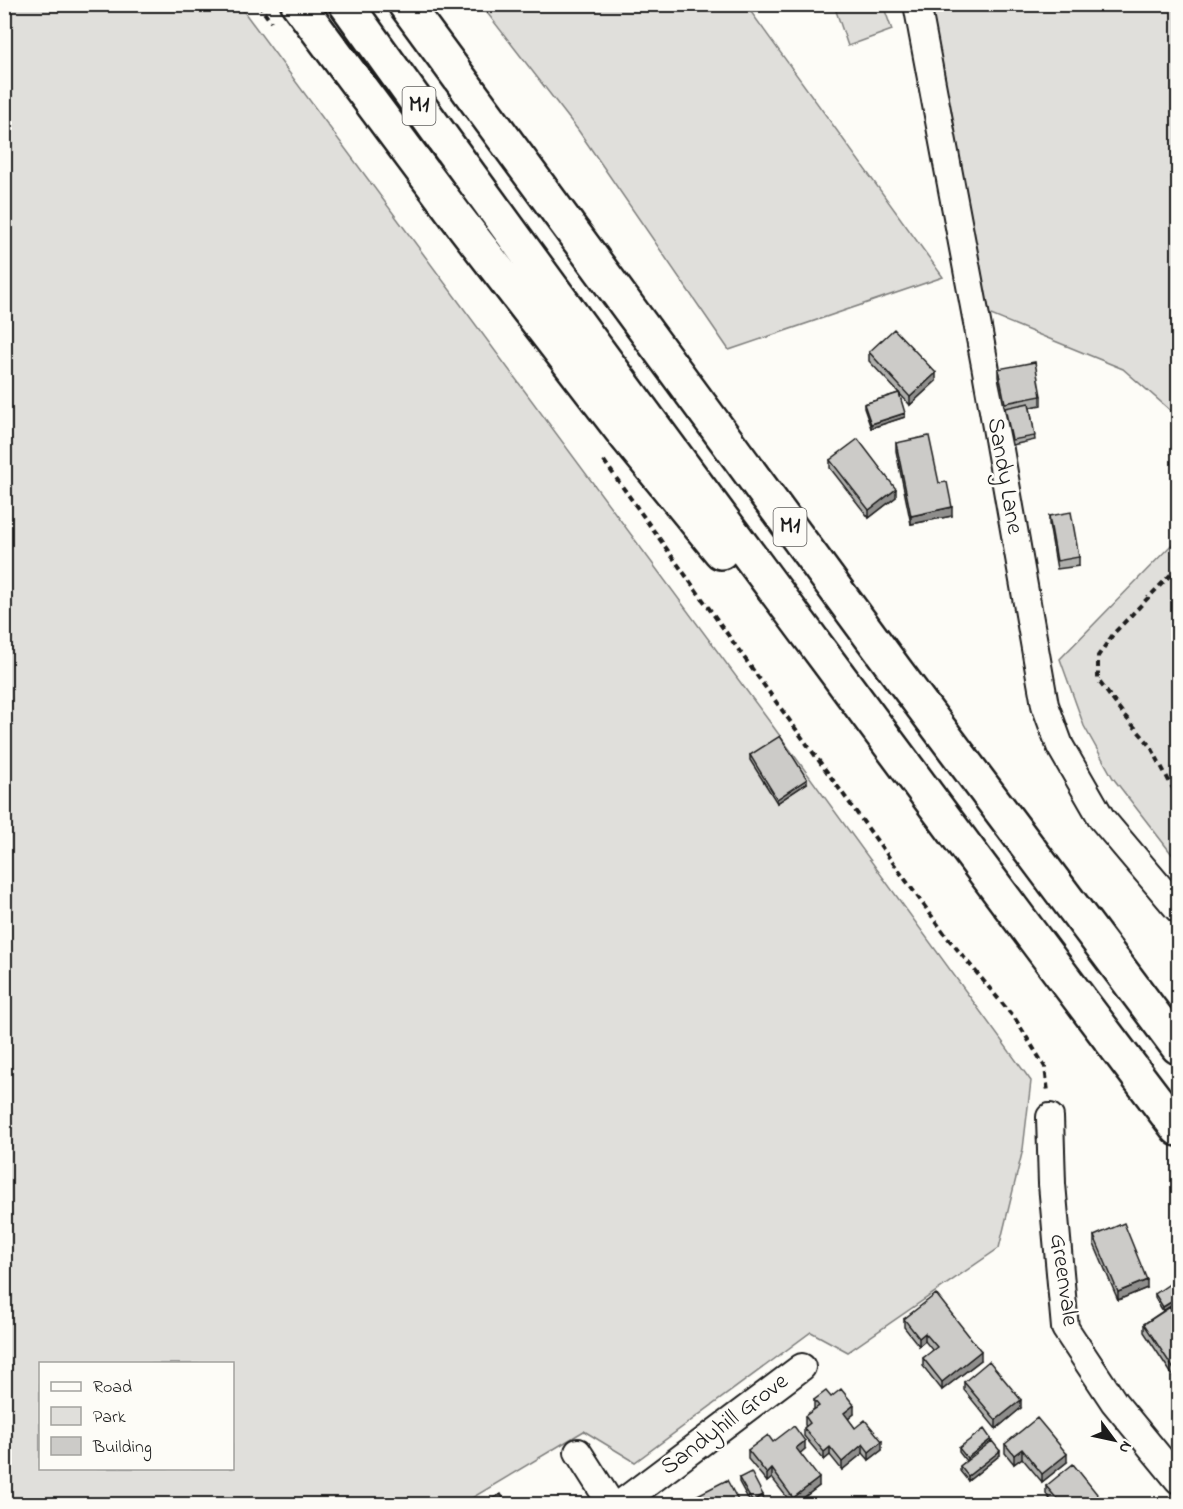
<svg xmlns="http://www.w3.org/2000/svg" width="1183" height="1509" font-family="'Indie Flower',sans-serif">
  <rect width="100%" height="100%" fill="#fdfcf7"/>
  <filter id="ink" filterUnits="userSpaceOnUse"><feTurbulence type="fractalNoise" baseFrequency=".0167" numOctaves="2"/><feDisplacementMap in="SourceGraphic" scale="12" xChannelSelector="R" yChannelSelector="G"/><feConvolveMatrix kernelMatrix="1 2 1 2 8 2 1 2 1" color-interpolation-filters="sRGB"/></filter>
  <g filter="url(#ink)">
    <!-- green -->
    <path fill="#e0dfdb" stroke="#7e7e7c" stroke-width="1.5" fill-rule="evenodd" d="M5,5H239L772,725L1031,1081L1023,1149L999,1248L848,1352L811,1332L635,1462L584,1431L462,1504H5ZM40,1364H232V1468H40Z
      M481,5H746L943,277L729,350L578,130Z
      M834,5H883L892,30L848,46Z
      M926,5H1178V417L1123,369L986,313Z
      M1178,538V862L1113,778L1084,726L1060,659Z"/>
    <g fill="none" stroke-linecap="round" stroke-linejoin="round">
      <!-- minor casing -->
      <g stroke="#1c1c1c" stroke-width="30">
        <path id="minor" d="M917,4L985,365L1045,705L1060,746L1102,819L1178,909
          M1050,1117L1052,1184L1065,1328L1114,1402L1178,1480
          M578,1452L611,1504
          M620,1504L802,1367"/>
      </g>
      <!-- motorway casing -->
      <g stroke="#1c1c1c" stroke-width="38">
        <path id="motorway" d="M298,4L456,216L625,435L721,552
          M346,4C503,223 663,440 824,656C942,815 1059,973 1178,1129
          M405,4L896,671L1178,1047"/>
      </g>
      <!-- path -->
      <path stroke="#1c1c1c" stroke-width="4" stroke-dasharray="6 4.5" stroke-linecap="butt" d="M258,4L271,22
        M604,461L758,677L947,937L1016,1020L1045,1067L1048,1092
        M1178,567L1114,633L1098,656V680L1124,715L1150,745L1178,798"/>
      <!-- minor -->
      <use href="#minor" stroke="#fdfcf7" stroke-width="26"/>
      <!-- motorway -->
      <use href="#motorway" stroke="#fdfcf7" stroke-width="33"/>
    </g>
    <!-- wall -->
    <path fill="#afafac" stroke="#1c1c1c" stroke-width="1.5" d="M869,352L936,381L910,405L899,393L905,417L871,428L864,408V404L899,393L869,361Z
      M998,369L1041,396V405L1030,407L1035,440L1012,445L998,377Z
      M896,443L939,483L952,516L911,524L896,451Z
      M830,460L896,497L869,518L830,468Z
      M1049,516L1079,557V566L1057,569L1049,524Z
      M750,755L807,783L777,803L750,760Z
      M1094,1236L1147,1288L1118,1300L1094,1244Z
      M1155,1294L1170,1307L1176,1317L1179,1316L1177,1382L1144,1332V1324L1163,1311L1155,1298Z
      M904,1319L981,1360L942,1390L923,1366V1358L933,1351L925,1341L919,1346L904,1327Z
      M964,1382L1021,1408L996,1429L964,1390Z
      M831,1397L854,1414L848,1419L855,1428L882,1450L869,1460L863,1453L842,1470L830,1455L824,1460L804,1436V1428L806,1426L805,1425V1416L814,1409V1400Z
      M773,1442L805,1449L800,1453L819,1486L795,1504H792L772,1478L767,1482L748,1459V1450Z
      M991,1442L1000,1455L968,1481L960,1471V1466L966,1461L959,1452V1448Z
      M1005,1444L1067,1462L1042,1482L1022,1458L1014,1464L1005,1453Z
      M739,1478L763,1499L751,1504L739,1482Z
      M1046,1486L1105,1504L1053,1503L1046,1494Z"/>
    <!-- shaded-wall -->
    <path fill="#8f8e8c" stroke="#1c1c1c" stroke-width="1.5" d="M936,373V381L910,405V397Z
      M905,413V417L871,428V424Z
      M896,489V497L869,518V510Z
      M952,507V516L911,524V516Z
      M807,779V783L777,803V799Z
      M1147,1280V1288L1118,1300V1292Z
      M1179,1297V1301L1163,1311V1307Z
      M925,1333V1341L919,1346V1338Z
      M981,1351V1360L942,1390V1382Z
      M1179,1372V1381L1177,1382V1374Z
      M1021,1400V1408L996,1429V1420Z
      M854,1405V1414L844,1422V1413Z
      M991,1439V1443L967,1462V1458Z
      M805,1441V1449L796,1457V1448Z
      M882,1441V1450L869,1460V1452Z
      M863,1444V1453L842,1470V1462Z
      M830,1447V1455L824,1460V1452Z
      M1022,1449V1458L1014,1464V1455Z
      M1000,1451V1455L968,1481V1476Z
      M1067,1454V1462L1042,1482V1474Z
      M772,1469V1478L767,1482V1474Z
      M819,1478V1486L795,1504H793V1498Z
      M763,1495V1499L752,1504V1501Z"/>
    <!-- building -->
    <path fill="#cccbc8" stroke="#1c1c1c" stroke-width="1.5" d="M894,329L936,373L910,397L869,352Z
      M1035,362L1041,396L1005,403L998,369Z
      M899,393L905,413L871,424L864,404Z
      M1029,403L1035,436L1012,440L1005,408Z
      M929,436L939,483L947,482L952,507L911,516L896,443Z
      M858,439L896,489L869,510L830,460Z
      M1071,512L1079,557L1057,561L1049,516Z
      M780,736L807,779L777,799L750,755Z
      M1124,1223L1147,1280L1118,1292L1094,1236Z
      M1177,1279L1179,1281V1297L1163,1307L1155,1294Z
      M936,1294L981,1351L942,1382L923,1358L937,1347L925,1333L919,1338L904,1319Z
      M1170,1307L1176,1317L1179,1316V1372L1177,1374L1144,1324Z
      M989,1361L1021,1400L996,1420L964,1382Z
      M841,1389L854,1405L844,1413L855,1428L865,1420L882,1441L869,1452L863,1444L842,1462L830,1447L824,1452L804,1428L810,1423L805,1416L819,1406L814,1400L826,1391L831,1397Z
      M1037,1418L1067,1454L1042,1474L1022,1449L1014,1455L1005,1444Z
      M794,1426L805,1441L796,1448L819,1478L793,1498L772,1469L767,1474L748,1450L768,1435L773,1442Z
      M984,1429L991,1439L967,1458L959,1448Z
      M992,1441L1000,1451L968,1476L960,1466Z
      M1073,1464L1105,1504H1052L1058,1500L1046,1486Z
      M751,1472L763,1495L752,1501L739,1478Z
      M727,1480L740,1504H680Z
      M501,1494L507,1504H482Z"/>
  </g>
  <g text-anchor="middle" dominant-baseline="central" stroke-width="5" stroke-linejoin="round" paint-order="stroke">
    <!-- shield labels -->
    <g fill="#fdfcf7" stroke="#605f5e" stroke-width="1.5">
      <rect x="402.5" y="87" width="33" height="38" rx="4.5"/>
      <rect x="773.5" y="508" width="33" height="38" rx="4.5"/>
    </g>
    <g font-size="22" font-weight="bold" fill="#1c1c1c">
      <text x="419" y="106">M1</text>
      <text x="790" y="527">M1</text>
    </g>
    <!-- street labels -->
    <g font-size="24" fill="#1c1c1c" stroke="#fdfcf7">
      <text transform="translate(1004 476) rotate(80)">Sandy Lane</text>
      <text transform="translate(1063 1280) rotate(82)">Greenvale</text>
      <text transform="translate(725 1425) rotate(-37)">Sandyhill Grove</text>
    </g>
  </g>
  <!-- margin -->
  <rect width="1183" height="1509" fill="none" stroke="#fdfcf7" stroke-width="24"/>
  <rect x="12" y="12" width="1159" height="1485" fill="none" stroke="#1c1c1c" stroke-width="2" filter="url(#ink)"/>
  <!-- legend -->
  <rect x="39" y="1362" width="195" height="108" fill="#fdfcf7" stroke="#a3a29f" stroke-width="1.5"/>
  <rect x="51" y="1382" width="30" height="9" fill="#fdfcf7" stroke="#a3a29f" stroke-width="1.5"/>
  <text x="93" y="1392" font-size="18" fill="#1c1c1c">Road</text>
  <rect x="51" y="1407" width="30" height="18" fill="#e0dfdb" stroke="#a3a29f" stroke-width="1.5"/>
  <text x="93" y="1422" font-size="18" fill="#1c1c1c">Park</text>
  <rect x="51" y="1437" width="30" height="18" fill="#cccbc8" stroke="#a3a29f" stroke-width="1.5"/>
  <text x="93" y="1452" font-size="18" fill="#1c1c1c">Building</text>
  <!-- north arrow -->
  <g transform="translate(1114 1440) rotate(123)" stroke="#fdfcf7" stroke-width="4.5" paint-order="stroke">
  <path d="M0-4.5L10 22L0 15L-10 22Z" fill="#1c1c1c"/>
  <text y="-9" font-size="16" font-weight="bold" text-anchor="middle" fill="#1c1c1c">N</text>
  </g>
</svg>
